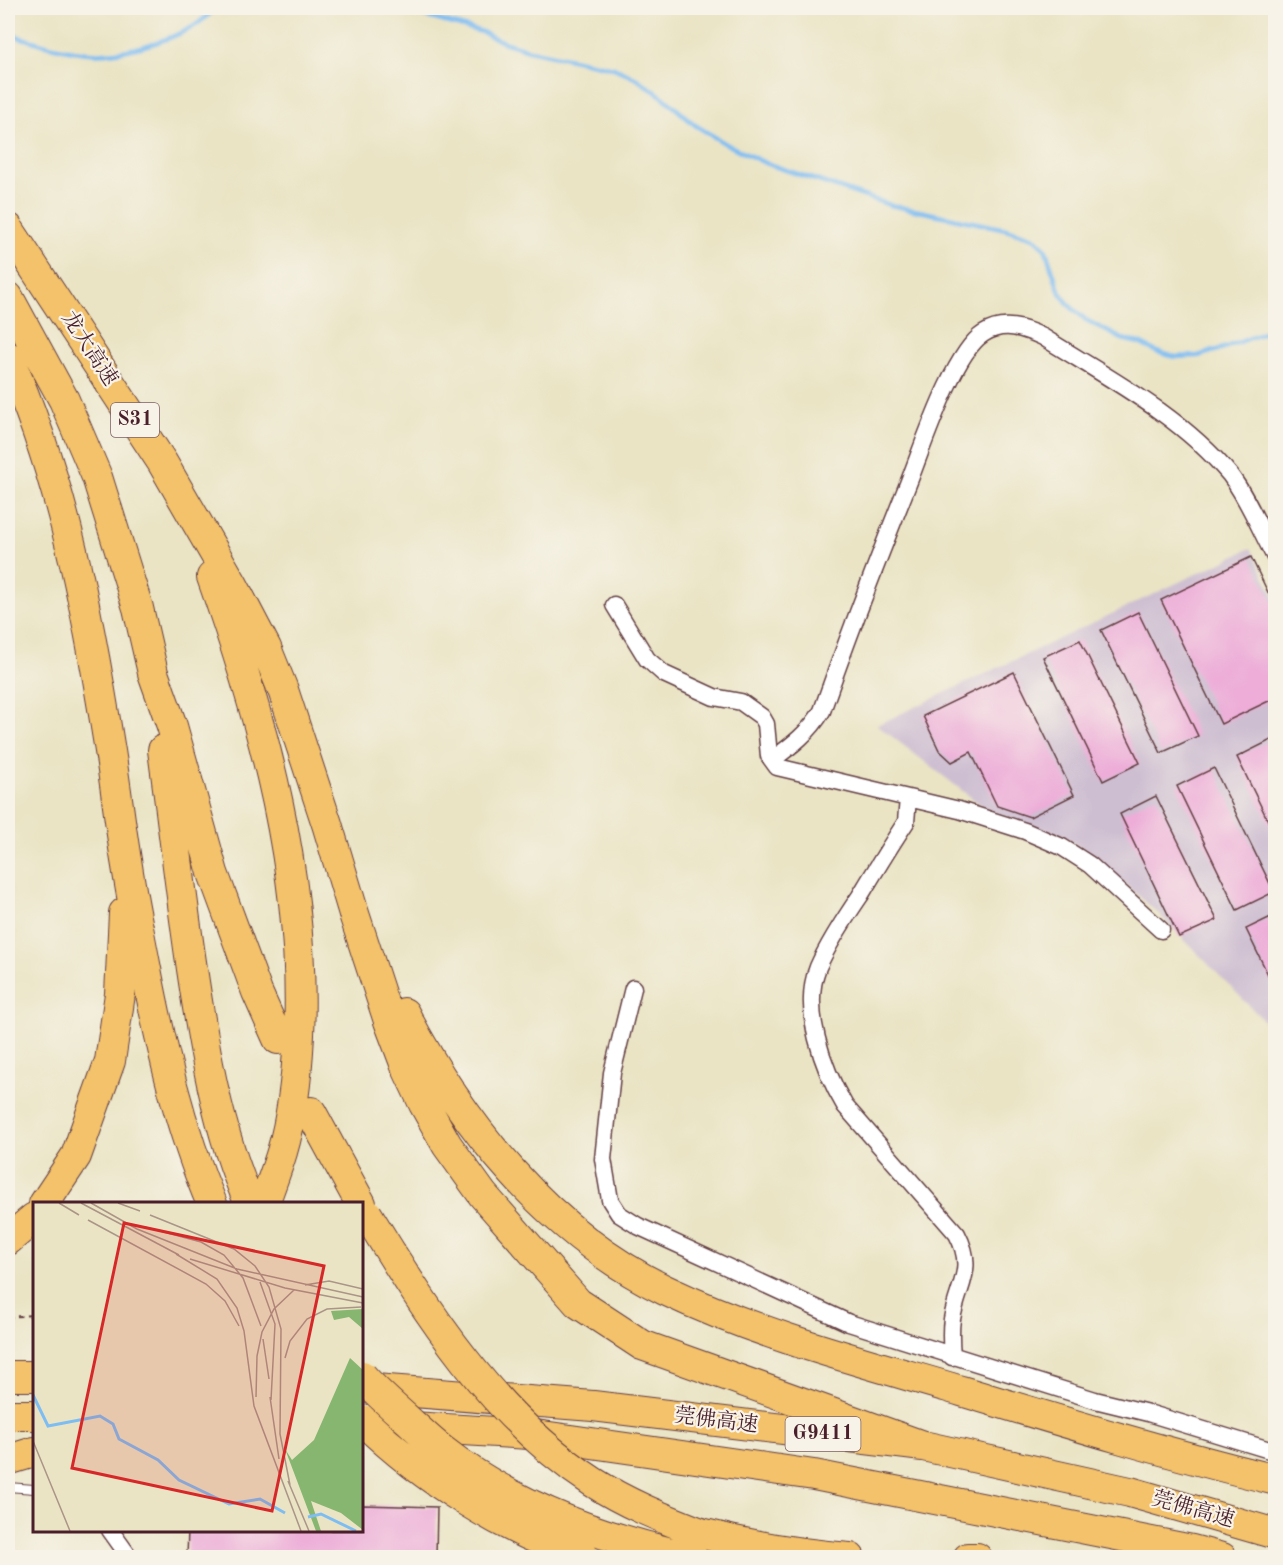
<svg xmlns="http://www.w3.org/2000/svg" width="1283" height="1565" font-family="'Old Standard TT','Noto Serif SC',serif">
  <rect width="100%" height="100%" fill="#f7f3e8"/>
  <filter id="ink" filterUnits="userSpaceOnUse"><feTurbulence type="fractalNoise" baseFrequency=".0167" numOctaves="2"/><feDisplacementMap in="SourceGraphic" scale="12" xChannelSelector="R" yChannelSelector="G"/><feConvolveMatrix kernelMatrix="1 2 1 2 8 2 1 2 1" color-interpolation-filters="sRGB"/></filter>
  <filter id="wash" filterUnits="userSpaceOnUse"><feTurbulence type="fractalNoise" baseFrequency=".008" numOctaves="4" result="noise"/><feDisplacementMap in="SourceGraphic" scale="24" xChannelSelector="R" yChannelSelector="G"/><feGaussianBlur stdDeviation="1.35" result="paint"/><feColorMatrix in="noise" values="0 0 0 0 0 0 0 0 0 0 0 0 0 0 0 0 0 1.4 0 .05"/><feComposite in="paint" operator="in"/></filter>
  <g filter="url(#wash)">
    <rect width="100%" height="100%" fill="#eae4c5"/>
    <!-- industrial -->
    <path fill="#cebed1" d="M1251,548L1275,598V1032L1159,914L1097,859L1065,837L990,812L877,725Z"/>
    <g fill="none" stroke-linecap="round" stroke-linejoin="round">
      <!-- stream -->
      <path stroke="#7ebdf2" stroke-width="4.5" d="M395,8L482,32L503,42L529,50L614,68L637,79L663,97L695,125L726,144L765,163L890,205L1006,229L1034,238L1045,248L1060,293L1071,307L1086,320L1122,339L1139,343L1157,352L1175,357L1198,356L1224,348L1276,328
        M8,34C34,41 61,51 89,53C118,56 165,42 191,28C200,23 209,14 217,8"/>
    </g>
    <g id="blocks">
      <!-- building -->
      <path fill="#edadd8" d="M1251,557L1275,607V698L1221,724L1161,600Z
        M1138,612L1198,736L1161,753L1101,630Z
        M1080,640L1140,763L1103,781L1043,657Z
        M1014,672L1074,795L1030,817L997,806L971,752L952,762L939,750L923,716Z
        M1275,738V835L1237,757Z
        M1214,768L1274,892L1237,910L1177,786Z
        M1156,796L1217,920L1179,937L1120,814Z
        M1275,915V989L1246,929Z
        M362,1505L437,1507L436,1557H187L188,1530H362Z"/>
    </g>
  </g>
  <g filter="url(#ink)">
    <use href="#blocks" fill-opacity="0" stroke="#623d42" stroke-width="1.5"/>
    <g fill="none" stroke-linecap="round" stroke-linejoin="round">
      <!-- service casing -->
      <g stroke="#623d42" stroke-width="10">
        <path id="service" d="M8,1487L34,1489"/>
      </g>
      <!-- minor casing -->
      <g stroke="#623d42" stroke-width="19">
        <path id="minor" d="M614,605L647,659L664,674L714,697L741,702L762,717L766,724L769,756L777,767L959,810L1025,831L1062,847L1090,865L1161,930
          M772,760C791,746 810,732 822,711C849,634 878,559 908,484C922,449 953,353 983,334C1003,321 1024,328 1043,337C1108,378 1180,415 1230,475C1249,500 1261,532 1276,559
          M908,798L906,822C890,846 875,871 860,896C845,918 829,942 818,967C801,1009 823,1069 845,1106L957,1234C976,1270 958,1284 952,1319C950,1332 951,1344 952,1357
          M633,988L612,1073L603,1159L610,1200L619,1214L638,1226L849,1323L1095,1400L1148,1413L1276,1452
          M110,1530L130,1558"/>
      </g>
      <!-- motorway casing -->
      <g stroke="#623d42" stroke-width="32">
        <path id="motorway" d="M8,228L162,462L233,585L266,648L283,690L327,824L354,914L389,1021L406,1066L424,1104L447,1145L483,1195L578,1303L642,1345L923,1446
          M8,297L64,400L97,477L138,608L153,673L172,726L213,873L257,992L278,1039
          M8,357C63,480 88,613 109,745C116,786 120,826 127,866C132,899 139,932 145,964C161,1046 179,1127 212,1204
          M212,577C264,724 306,878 299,1035C297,1074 293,1115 282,1152C277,1169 270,1186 264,1204
          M163,750C173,823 181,896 192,969C204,1049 217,1129 250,1204
          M404,1013C463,1126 548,1233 665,1290C755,1333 852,1359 948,1387C1057,1420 1165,1453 1276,1480
          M311,1112L361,1204
          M44,1204L76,1156L110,1061L120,994L124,913
          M8,1240L34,1218
          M8,1376H34
          M362,1388L593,1406L923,1446L1130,1492L1276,1534
          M8,1415H34
          M362,1424L529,1434L814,1475L1192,1550L1222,1558
          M8,1460L34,1452
          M701,1533C750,1546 799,1554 850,1558
          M968,1558H977"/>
      </g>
      <!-- path -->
      <path stroke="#623d42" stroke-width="2" stroke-dasharray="4.5 4.5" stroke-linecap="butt" d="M8,1317L34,1315"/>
      <!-- service -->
      <use href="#service" stroke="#fff" stroke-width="8"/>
      <!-- minor -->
      <use href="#minor" stroke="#fff" stroke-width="16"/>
      <!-- motorway -->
      <use href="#motorway" stroke="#f3c26a" stroke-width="30"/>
      <!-- motorway-bridge casing -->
      <g stroke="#623d42" stroke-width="32" stroke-linecap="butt">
        <path id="motorway-bridge" d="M367,1214C428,1314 493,1417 593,1482C627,1504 663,1518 701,1533
          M362,1376C376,1392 392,1406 408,1420C419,1430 430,1441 442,1450C513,1506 605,1539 693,1558
          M362,1420C425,1481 502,1529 585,1558"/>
      </g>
      <!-- motorway-bridge -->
      <use href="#motorway-bridge" stroke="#f3c26a" stroke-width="30"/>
    </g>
  </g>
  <g text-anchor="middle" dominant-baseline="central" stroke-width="4.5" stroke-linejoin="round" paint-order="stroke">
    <!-- shield labels -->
    <g fill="#f7f3e8" stroke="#7e5f64" stroke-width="1.5">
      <rect x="111" y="403" width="48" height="34" rx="4.5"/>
      <rect x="785.5" y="1417" width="75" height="34" rx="4.5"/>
    </g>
    <g font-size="20" font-weight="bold" fill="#4a1f2b">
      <text x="135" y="420">S31</text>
      <text x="823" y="1434">G9411</text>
    </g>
    <!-- street labels -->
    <g font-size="21" fill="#4a1f2b" stroke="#f7f3e8">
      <text transform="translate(89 349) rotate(57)">龙大高速</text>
      <text transform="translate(716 1421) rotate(7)">莞佛高速</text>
      <text transform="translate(1193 1510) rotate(16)">莞佛高速</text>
    </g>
  </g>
  <!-- overview -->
  <g transform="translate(33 1202)">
    <rect width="330" height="330" fill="#eae4c5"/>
    <path d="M330,107V127L316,115L301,118L298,109ZM317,156L330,168V328L308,311L278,299L288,329H283L252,247L259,258L281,238Z" fill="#86b670"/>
    <path fill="none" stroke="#7ebdf2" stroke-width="3" d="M0,193L15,224L67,214L80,222L86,237L125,258L146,278L196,302L227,297L252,311M275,315L288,312L323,329"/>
    <path fill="none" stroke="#aa9587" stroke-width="1.5" d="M26,1L46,13M48,1L146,53M58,1L104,27L204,67L330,95M85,1L107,9M117,13L201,47L222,64L236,85L248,127L247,232L257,283M55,18L173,82L192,99L206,124M112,25L168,40L191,53L210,76L228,124M143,52L184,77L204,106L211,129L221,204L268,329M157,57L252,86L330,101M227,80L242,122L238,198M272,83L296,79L330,87M230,137L236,177M252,156L257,139L274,117L294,107L328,105M223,195L224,154L229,130L241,107L261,88M237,195L246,257M0,239L37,329M255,279L276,329"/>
    <path fill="#d62828" fill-opacity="0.15" stroke="#d62828" stroke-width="3" d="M91,21L291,64L239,309L39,266Z"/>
    <rect width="330" height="330" fill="none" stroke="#4a1f2b" stroke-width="3"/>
  </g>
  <!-- margin -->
  <rect width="1283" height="1565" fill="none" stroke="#f7f3e8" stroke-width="30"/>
</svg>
